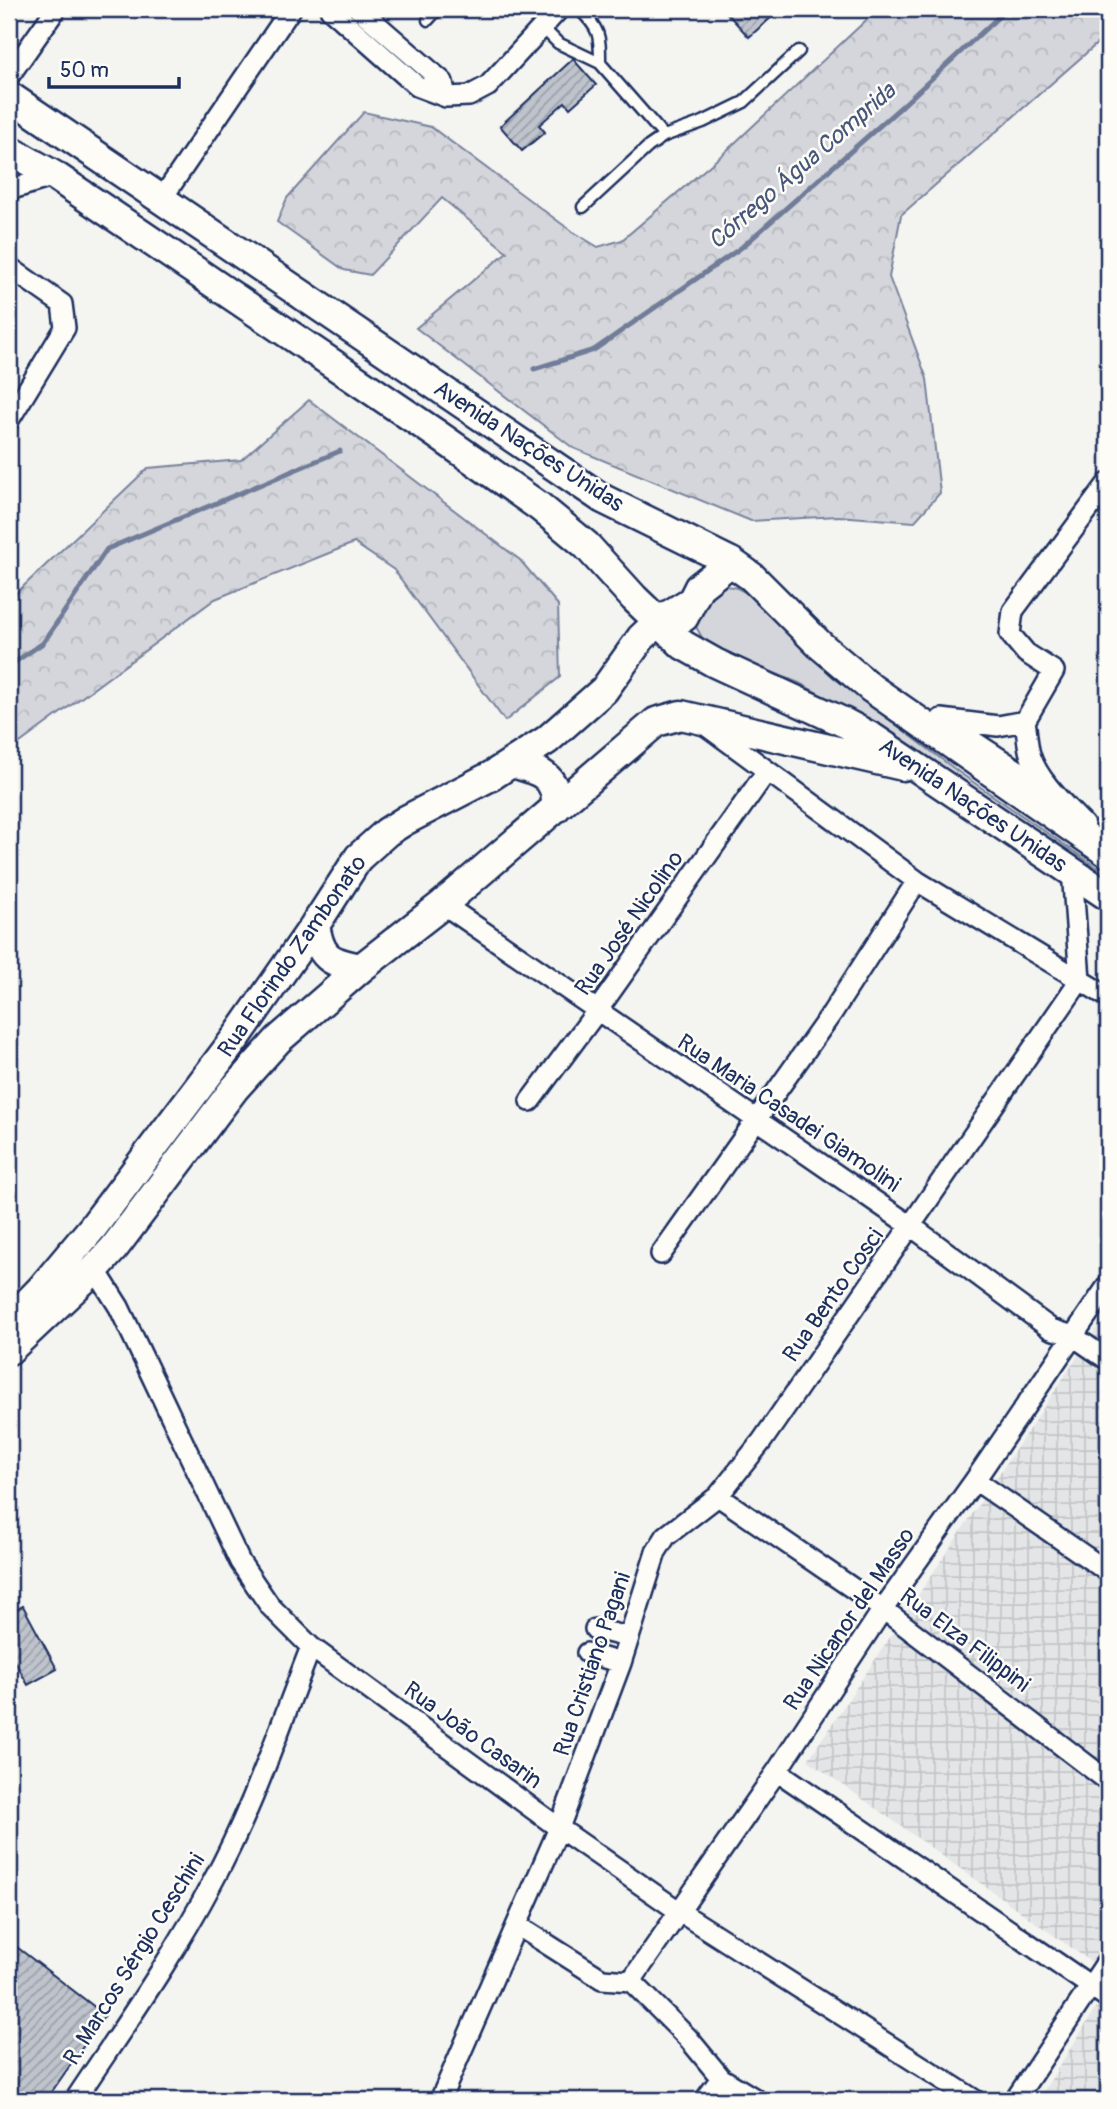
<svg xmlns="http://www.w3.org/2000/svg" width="1117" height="2109" font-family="Pangolin,sans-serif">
  <defs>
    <pattern id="industrial-grid" width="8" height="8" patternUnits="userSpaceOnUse" patternTransform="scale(1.75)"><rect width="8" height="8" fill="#e4e5e6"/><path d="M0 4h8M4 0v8" fill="none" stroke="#c3c5c8"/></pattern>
    <pattern id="forest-crowns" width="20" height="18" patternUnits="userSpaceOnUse" patternTransform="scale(1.75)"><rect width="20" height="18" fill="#d4d6db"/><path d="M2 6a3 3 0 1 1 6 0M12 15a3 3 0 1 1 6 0" fill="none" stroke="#b5b8be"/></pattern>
    <pattern id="building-hatch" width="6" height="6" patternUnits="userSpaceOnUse" patternTransform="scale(1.75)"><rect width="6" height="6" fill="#bfc3cc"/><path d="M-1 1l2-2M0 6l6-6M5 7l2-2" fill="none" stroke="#9a9fa9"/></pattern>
  </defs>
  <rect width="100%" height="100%" fill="#f4f4f1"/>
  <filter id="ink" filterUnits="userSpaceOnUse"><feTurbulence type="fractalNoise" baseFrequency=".0143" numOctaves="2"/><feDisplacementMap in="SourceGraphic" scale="14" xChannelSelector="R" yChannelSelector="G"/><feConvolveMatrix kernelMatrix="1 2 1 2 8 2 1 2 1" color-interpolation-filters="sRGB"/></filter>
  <g filter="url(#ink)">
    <!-- industrial -->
    <path fill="url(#industrial-grid)" d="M1108,1311V1974L808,1760Z
      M1108,1989V2100H1038Z"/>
    <!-- grass -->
    <path fill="#d4d6db" stroke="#78829c" stroke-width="2" d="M724,586L735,587L747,593L833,677L960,773L1108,875V883L886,730L799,683L727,654L705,643L695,625V614L716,588Z"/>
    <!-- forest -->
    <path fill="url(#forest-crowns)" stroke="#78829c" stroke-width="2" d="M878,9H1108V34L901,215L889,277L927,379L940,493L914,522L838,516L751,521L573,448L416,328L507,252L442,198L370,275L344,270L277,222L287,198L364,112L431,127L570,230L598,247L622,240L723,154Z
      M309,400L520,560L558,605L560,677L505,721L394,570L354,543L215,599L9,751V600L148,468L241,460Z"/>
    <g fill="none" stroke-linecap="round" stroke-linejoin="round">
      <!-- stream -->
      <path stroke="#717c98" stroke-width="5" d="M534,369L594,350L742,247L901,107L1007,9
        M9,666L43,643L107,549L340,451"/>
    </g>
    <!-- building -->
    <path fill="url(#building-hatch)" stroke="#1b2f5e" stroke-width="2" d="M723,9H781L749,37Z
      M573,59L596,85L570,108L565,102L539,125L545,132L522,151L500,126Z
      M23,1606L57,1669L28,1685L9,1651V1614Z
      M9,1941L105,2015L46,2100H9Z"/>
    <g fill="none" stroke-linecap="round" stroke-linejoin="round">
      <!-- lane casing -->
      <g stroke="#1b2f5e" stroke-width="15">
        <path id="lane" d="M579,9C600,29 600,35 600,63
          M428,20L438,9
          M542,27L558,43L600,63L664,136
          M583,207L648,147L664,136L703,122L744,102L799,51"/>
      </g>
      <!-- street casing -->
      <g stroke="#1b2f5e" stroke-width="24">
        <path id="street" d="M330,9L417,86L446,97L469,96L488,86L559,9
          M359,9L443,82L446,97
          M9,76L56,9
          M9,190L55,176
          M161,200L291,9
          M9,267L62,304L65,328L9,420
          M941,719L998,726L1025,721C1027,731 1027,744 1030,754C1037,780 1066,806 1084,825
          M1025,721L1054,671L1026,653L1010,634L1013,611L1108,483
          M944,722L1045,788
          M704,724L917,881L1108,997
          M443,904L911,1226L1051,1329L1073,1336L1108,1360
          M530,1101L597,1011L767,771
          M661,1254L832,1013L917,881
          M95,1269L119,1307L240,1562L270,1606L311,1647L559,1828L680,1912L975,2100
          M975,1480L1108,1572
          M718,1496L883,1609L1108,1781
          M595,1629L628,1637
          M587,1653L621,1663
          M777,1771L1108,1998
          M517,1925L602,1979L631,1981L688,2038L721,2078L757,2100
          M631,1981L777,1771L883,1609L975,1480L1108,1285
          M75,2100C122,2029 172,1959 212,1883C253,1809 280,1725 311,1647
          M440,2100L559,1828L621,1663L656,1552L666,1536L718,1496L762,1441L1080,980L1072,870
          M705,2100L721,2078
          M1015,2100L1108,1960"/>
      </g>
      <!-- secondary casing -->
      <g stroke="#1b2f5e" stroke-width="33">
        <path id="secondary" d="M9,96L603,499L731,562L752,577L820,645L871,688L1108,853
          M9,150L55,176L435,433L540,507L586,545L634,598L683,645L715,663L845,723L873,738L1108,896
          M684,617L699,587L731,562
          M512,763C538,770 558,775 556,808
          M315,924C320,958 329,962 361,968
          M9,1322L41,1289L93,1227L238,1035L321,916L359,857L387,832L406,820L491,776L547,740L604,690L641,638L659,621L690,602
          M9,1350L95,1269L114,1248L234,1089L278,1040L361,968L443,904L656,722L681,715L903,766"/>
      </g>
      <!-- lane -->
      <use href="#lane" stroke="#fdfcf7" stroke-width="10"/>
      <!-- street -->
      <use href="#street" stroke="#fdfcf7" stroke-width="19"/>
      <!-- secondary -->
      <use href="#secondary" stroke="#fdfcf7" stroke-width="28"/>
    </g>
  </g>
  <g text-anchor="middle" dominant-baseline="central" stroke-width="5" stroke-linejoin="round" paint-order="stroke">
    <!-- street labels -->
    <g font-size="23" fill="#1b2f5e" stroke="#fdfcf7">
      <text transform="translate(529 446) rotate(33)">Avenida Nações Unidas</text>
      <text transform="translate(973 805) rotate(34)">Avenida Nações Unidas</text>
      <text transform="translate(629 923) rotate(-55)">Rua José Nicolino</text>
      <text transform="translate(292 956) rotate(-55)">Rua Florindo Zambonato</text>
      <text transform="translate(789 1113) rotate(34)">Rua Maria Casadei Giamolini</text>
      <text transform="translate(833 1295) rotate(-55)">Rua Bento Cosci</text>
      <text transform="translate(849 1619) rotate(-56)">Rua Nicanor del Masso</text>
      <text transform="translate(965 1640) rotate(37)">Rua Elza Filippini</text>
      <text transform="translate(592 1664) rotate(-71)">Rua Cristiano Pagani</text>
      <text transform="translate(473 1735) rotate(36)">Rua João Casarin</text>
      <text transform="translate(134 1959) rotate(-58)">R. Marcos Sérgio Ceschini</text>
    </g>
    <!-- water labels -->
    <g font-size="24" font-style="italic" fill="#46567b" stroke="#fdfcf7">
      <text transform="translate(802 166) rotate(-41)">Córrego Água Comprida</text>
    </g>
  </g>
  <!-- margin -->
  <rect width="1117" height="2109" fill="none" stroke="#fdfcf7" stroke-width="35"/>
  <rect x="18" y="18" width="1082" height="2074" fill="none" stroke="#1b2f5e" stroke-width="2.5" filter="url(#ink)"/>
  <!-- scale -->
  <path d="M49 77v10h130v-10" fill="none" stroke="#1b2f5e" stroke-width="3.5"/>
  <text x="60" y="77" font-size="21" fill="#1b2f5e" stroke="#fdfcf7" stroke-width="5" paint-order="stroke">50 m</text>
</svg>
